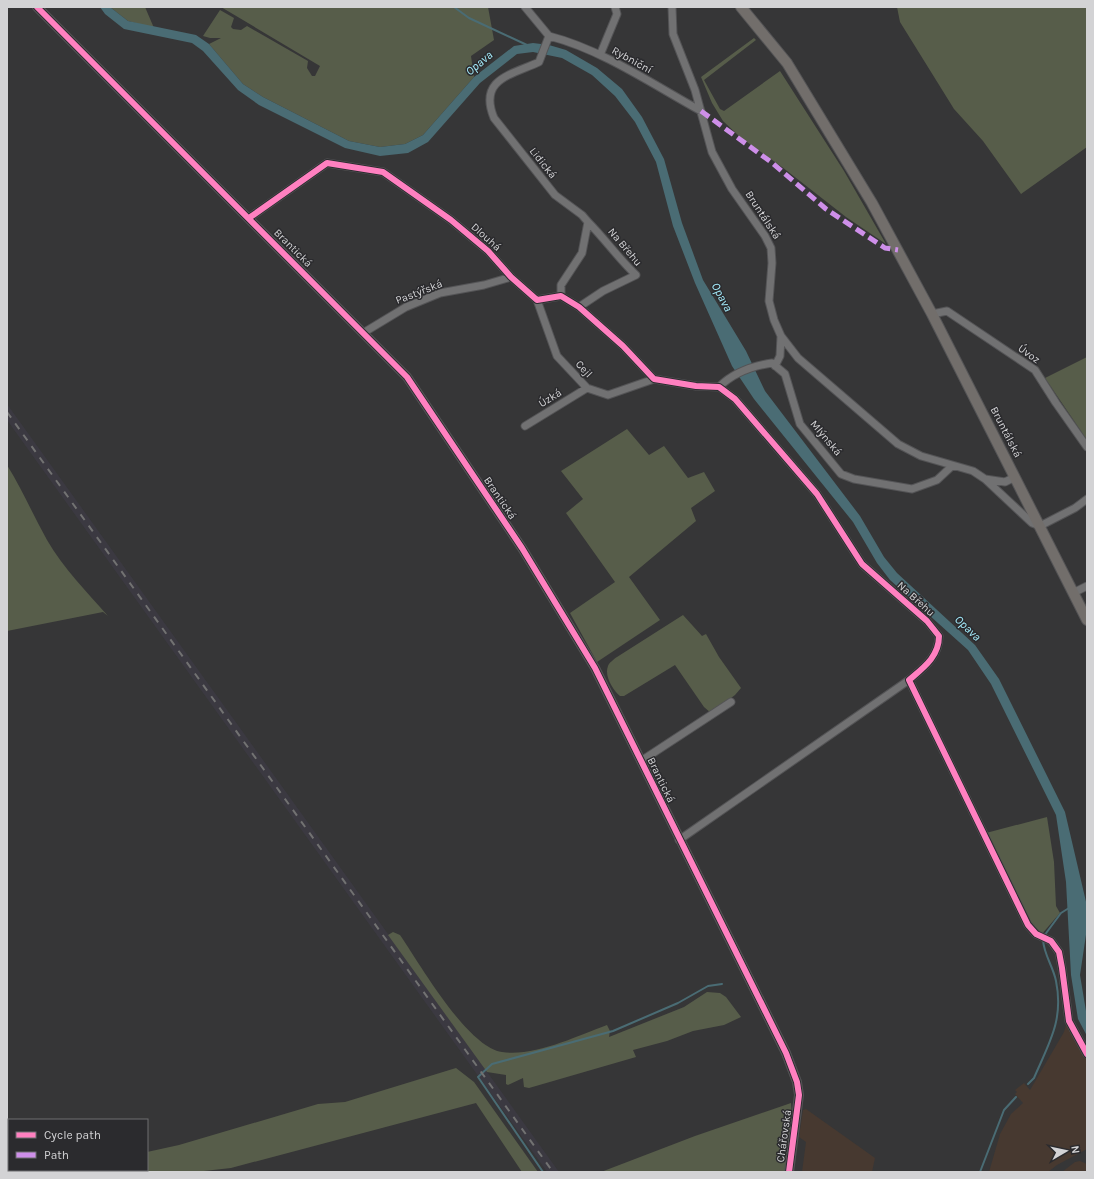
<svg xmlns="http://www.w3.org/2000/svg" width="1094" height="1179" font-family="Karla,sans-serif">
  <rect width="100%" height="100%" fill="#363637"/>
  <!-- built -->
  <path fill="#3b3941" d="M7,404L309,824L559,1172H547L545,1169L7,420Z"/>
  <!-- industrial -->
  <path fill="#473930" d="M1066,1025L1087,1058V1149L1057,1165L1048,1172H989L1000,1134L1011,1114L1023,1103L1015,1094L1017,1092L1015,1090L1024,1083L1030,1090L1064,1032Z
    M806,1109L875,1158L872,1172H802L806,1142L799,1137L803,1110Z
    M1080,1161L1087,1164V1172H1062L1075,1162Z"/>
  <!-- green -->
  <path fill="#575d4a" d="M110,7H145L154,28L128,21Z
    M221,7H488L494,40L471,56L474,77L423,135L405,144L380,147L349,141L263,97L243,84L209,44L221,38H210L203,36L220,10L234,18L231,27L233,29L241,30L247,26L308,61L307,68L312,76H315L320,66Z
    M897,7H1087V147L1021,194L983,141L954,109L900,22Z
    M754,38L756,40L704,80L720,109L724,111L780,71L844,171L886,244L846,217L782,167L740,137L723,121L712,103L701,77Z
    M1087,357V440L1045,378Z
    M627,429L649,455L664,446L688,478L704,472L715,491L691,508L696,521L629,577L660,620L597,662L570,613L615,582L566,513L583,499L561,471Z
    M7,465C22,489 33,515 47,540C63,568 87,592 108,616L103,612L7,631Z
    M683,615L702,636L706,634L719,657L741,688L735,695L711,713L704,707L675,665L624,696H620C613,690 604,676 608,666C609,663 614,659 617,657Z
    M1047,817L1054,862L1056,906L1060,913L1041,935L1030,924L986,833Z
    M393,932L400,935C420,964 467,1047 502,1052C534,1057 577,1036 607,1025L610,1031L609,1037L684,1007L707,992L720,993L726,997L741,1017L724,1025L693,1031L667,1041L633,1050L636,1057L529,1088L524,1087L523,1078L508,1085L506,1084V1075L487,1072L388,935Z
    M456,1068L474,1082L538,1172H522L476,1103L231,1168L195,1172H81L88,1170H147V1152L179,1145L318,1104L345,1102Z
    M791,1103L792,1117L785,1172H601L695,1136Z"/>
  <!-- water -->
  <path fill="#4a6c74" d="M100,7H110L128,21L196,35L209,44L243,84L263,97L349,141L380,147L405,144L423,135L474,77L514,46L533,43L549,45L566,50L597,68L622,89L642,117L664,159L682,223L703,280L746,351L765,391L860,516L884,557L897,573L975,645L999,679L1065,812L1087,906V928L1080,975L1087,1017V1036L1078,1019L1071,975L1066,882L1056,815L991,684L968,650L890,580L877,563L853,522L754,399L732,366L695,283L673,226L656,162L635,122L615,96L592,75L562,58L533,52L517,54L480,83L428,142L408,153L380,156L345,148L259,105L238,90L203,51L192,43L124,29L105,14Z"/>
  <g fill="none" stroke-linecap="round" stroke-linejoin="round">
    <!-- stream -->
    <path stroke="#4a6c74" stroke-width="2" d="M454,7L469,18L527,45
      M1044,936L1061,913L1069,908
      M1028,1084L1034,1078C1049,1043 1064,1020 1056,981C1053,966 1044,955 1043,940
      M543,1172L478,1077L492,1064L613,1031L678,1003L708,986L722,984
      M980,1172L1004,1110L1016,1097"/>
    <!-- minor casing -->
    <g stroke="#545456" stroke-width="9">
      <path id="minor" d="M525,7L549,36L539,62C511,75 478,79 494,118L555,195L582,215L588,222L582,253L561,285V296
        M672,7L673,34L695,90L712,152L732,189L765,236L771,248L772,263L769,301L774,320L781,336L798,358L898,444L921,456L973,471L985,479L1032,523L1040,526L1075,508L1087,499
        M549,36C603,50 652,84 701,111
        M600,55L617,14L615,7
        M249,218L327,163L383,172L451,220L488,251L511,277L537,300L561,296L579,307L623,346L654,379L696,386L719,387L735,399L817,494L862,564L927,621L939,636C939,657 923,668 909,680L1028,925L1036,934L1051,941L1059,952L1062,968L1069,1021L1087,1054
        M537,300L557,356L587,388L608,395L654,379
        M579,307L603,291L636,275C618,258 605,239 588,222
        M932,314L947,311L1035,370L1056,403L1087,447
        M363,333L406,307L440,293L484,285L511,277
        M775,366L780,356L781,336
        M719,387C733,373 752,366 772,363L785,374L800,424L841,474L854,479L912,489L937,480L952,466
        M525,426L587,388
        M985,479L1005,482L1015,477
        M1073,593L1087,586
        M641,761L731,702
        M679,840L909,680"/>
    </g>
    <!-- tertiary casing -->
    <g stroke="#545456" stroke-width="10">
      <path id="tertiary" d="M37,7L407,377L522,548L595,668L786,1053L797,1082L799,1095L789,1172"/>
    </g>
    <!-- primary casing -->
    <g stroke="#545456" stroke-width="12">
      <path id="primary" d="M741,7L787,63L872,203L932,314L1087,620"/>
    </g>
    <!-- minor -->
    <use href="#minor" stroke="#717172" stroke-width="7"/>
    <!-- tertiary -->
    <use href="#tertiary" stroke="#717172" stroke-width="8"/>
    <!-- primary -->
    <use href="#primary" stroke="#726e6b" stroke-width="10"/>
    <!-- rail -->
    <path stroke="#727272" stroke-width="2" stroke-dasharray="7 7" stroke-linecap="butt" d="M7,412L553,1172"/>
    <!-- quiet -->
    <path stroke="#ce8fe9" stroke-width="5" stroke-dasharray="10 5" stroke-linecap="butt" d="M701,111L771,162L826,209L885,248L898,250"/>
    <!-- cycleway casing -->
    <g stroke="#2b2b2e" stroke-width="8">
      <path id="cycleway" d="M37,7L407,377L522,548L595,668L786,1053L797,1082L799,1095L789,1172
        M249,218L327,163L383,172L451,220L488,251L511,277L537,300L561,296L579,307L623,346L654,379L696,386L719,387L735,399L817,494L862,564L927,621L939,636C939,657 923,668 909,680L1028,925L1036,934L1051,941L1059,952L1062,968L1069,1021L1087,1054"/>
    </g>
    <!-- cycleway -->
    <use href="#cycleway" stroke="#ff80c0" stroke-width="6"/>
  </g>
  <g text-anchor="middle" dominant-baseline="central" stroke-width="3" stroke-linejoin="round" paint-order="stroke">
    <!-- street labels -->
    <g font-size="11" fill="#d3d3d5" stroke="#2b2b2e">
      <text transform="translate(632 60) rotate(29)">Rybniční</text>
      <text transform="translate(543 163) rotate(52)">Lidická</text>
      <text transform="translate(763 215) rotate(57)">Bruntálská</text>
      <text transform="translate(486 237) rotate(42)">Dlouhá</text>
      <text transform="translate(625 247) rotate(50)">Na Břehu</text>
      <text transform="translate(293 248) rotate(45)">Brantická</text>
      <text transform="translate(419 292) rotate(-21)">Pastýřská</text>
      <text transform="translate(1029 354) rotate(36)">Úvoz</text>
      <text transform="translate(584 369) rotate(47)">Cejl</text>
      <text transform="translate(550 398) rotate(-32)">Úzká</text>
      <text transform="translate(1006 432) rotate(63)">Bruntálská</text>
      <text transform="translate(826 438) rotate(50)">Mlýnská</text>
      <text transform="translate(500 498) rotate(56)">Brantická</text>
      <text transform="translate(916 599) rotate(42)">Na Břehu</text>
      <text transform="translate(661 780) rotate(64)">Brantická</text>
      <text transform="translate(784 1136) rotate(-82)">Chářovská</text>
    </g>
    <!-- water labels -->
    <g font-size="12" font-style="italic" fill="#a5edfd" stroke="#2b2b2e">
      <text transform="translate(479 63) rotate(-40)">Opava</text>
      <text transform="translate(722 297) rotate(62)">Opava</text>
      <text transform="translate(968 628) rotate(44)">Opava</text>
    </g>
  </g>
  <!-- border -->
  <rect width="1094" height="1179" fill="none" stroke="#d3d3d5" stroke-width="16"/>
  <!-- legend -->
  <rect x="8" y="1119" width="140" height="52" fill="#2b2b2e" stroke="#6e6e71"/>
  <rect x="16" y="1132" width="20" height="6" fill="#ff80c0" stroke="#6e6e71"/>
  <text x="44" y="1139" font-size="12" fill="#d3d3d5">Cycle path</text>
  <rect x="16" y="1152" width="20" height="6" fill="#ce8fe9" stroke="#6e6e71"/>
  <text x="44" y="1159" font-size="12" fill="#d3d3d5">Path</text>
  <!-- north arrow -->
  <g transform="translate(1066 1151) rotate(81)" stroke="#2b2b2e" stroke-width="3" paint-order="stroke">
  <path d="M0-3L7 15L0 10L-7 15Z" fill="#d3d3d5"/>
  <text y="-6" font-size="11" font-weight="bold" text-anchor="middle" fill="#d3d3d5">N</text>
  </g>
</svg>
